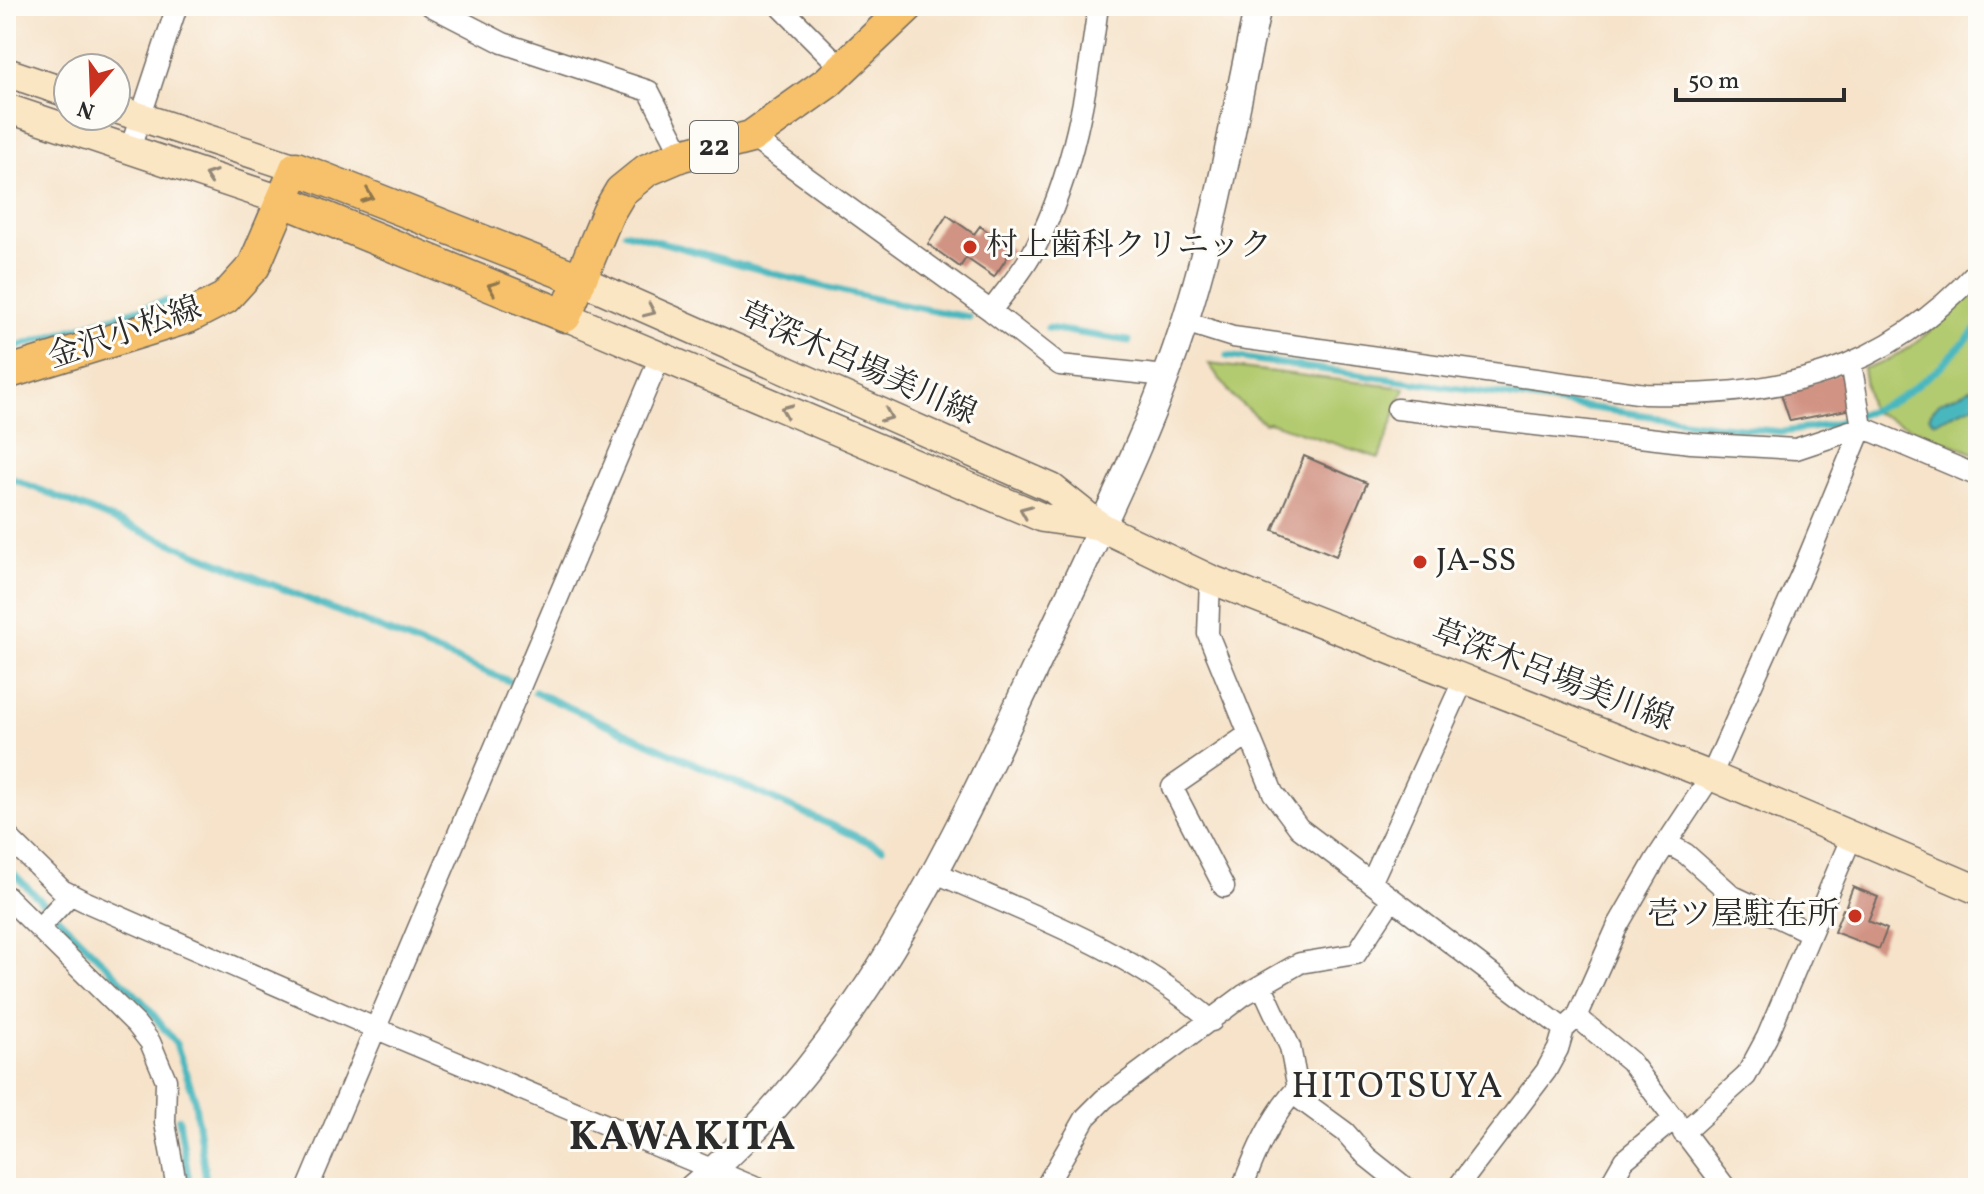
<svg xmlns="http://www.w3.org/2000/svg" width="1984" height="1194" font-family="Vollkorn,'Noto Serif JP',serif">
  <rect width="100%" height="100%" fill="#fdfcf7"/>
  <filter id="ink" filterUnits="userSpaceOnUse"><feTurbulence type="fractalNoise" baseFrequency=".0125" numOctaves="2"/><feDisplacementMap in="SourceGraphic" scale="16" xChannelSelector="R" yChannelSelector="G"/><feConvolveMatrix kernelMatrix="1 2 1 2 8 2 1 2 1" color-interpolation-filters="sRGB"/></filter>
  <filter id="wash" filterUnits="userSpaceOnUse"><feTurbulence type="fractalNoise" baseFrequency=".006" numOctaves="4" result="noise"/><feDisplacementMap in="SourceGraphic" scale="32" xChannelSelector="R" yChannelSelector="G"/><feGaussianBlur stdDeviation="1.8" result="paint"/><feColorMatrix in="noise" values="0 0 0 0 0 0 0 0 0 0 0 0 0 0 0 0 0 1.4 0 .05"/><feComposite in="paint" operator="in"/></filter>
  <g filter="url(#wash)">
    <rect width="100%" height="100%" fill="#f6e3ca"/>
    <!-- green -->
    <path fill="#b3cb70" stroke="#6f7b4e" stroke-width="2" d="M1978,286V455L1870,411L1863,368C1901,364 1951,312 1978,286Z
      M1209,364L1405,388L1379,458L1269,422L1264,423L1233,397Z"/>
    <!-- water -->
    <path fill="#48b7be" stroke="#3a7174" stroke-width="2" d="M1978,384V403L1935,422L1929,417C1937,395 1961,398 1978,384Z"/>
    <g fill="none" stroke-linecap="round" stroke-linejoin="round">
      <!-- stream -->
      <path stroke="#48b7be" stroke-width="7" d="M625,232C739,264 852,298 969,317
        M1048,328L1129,341
        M6,350L165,301
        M1227,356L1713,425L1783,432L1830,425L1870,411L1898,399L1937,370L1978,328
        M6,476L509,681
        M535,692L882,848
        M6,866L146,1005L176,1044L194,1096L207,1188
        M179,1119L190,1188"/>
    </g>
    <g id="blocks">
      <!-- building -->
      <path fill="#d19383" d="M947,215L974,234L980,226L1012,250L994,277L966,258L960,267L928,244Z
        M1845,371L1852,409L1790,421L1781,394Z
        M1304,456L1367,483L1336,556L1273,530Z
        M1853,887L1878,897L1868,921L1887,929L1879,949L1834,932L1843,909L1848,911L1850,906L1846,905Z"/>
    </g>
  </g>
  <g filter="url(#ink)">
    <use href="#blocks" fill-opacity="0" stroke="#726b63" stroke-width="2"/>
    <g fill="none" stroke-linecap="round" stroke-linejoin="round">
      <!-- minor casing -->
      <g stroke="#726b63" stroke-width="23">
        <path id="minor" d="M431,6L503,43L649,91L682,155
          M780,6L842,68
          M751,137L991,311L1060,365L1166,376
          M130,149L177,6
          M991,311C1005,291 1023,272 1034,250C1074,174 1087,90 1098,6
          M1185,322L1233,337L1645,394C1779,398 1885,372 1978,270
          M1397,409L1691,443L1796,449L1862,427L1851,363
          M1210,579L1208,634L1273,793L1299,828L1564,1029
          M6,835L62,890L84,901L377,1029L757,1188
          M1667,843L1686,854L1733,896L1811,933
          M934,872C1031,915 1131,950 1212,1021
          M1371,883L1464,679
          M1224,887L1172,787L1249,734
          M6,896L136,1024L150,1042L166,1080L165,1123L177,1188
          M39,928L71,894
          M1262,986L1290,1047L1300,1099L1345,1132L1367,1157L1406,1188
          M1577,1017L1630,1061L1726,1188
          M1683,1133L1746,1076L1767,1037L1852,836
          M308,1188L660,357
          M1045,1188L1086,1117L1104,1099L1244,995L1300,963L1356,954L1392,899
          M1242,1188C1256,1151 1271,1117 1298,1087
          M1457,1188L1546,1071L1558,1049L1564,1029L1577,1017L1618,925L1656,859L1711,776L1803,570L1862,427L1978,476
          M1608,1188L1624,1160L1675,1118"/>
      </g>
      <!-- tertiary casing -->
      <g stroke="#726b63" stroke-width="29">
        <path id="tertiary" d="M692,1188C866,1043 958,832 1052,632C1100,529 1152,427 1186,318C1218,217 1235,110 1258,6"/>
      </g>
      <!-- secondary casing -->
      <g stroke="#726b63" stroke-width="31">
        <path id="secondary" d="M6,72L68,93
          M6,108L284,201
          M116,109L296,168
          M579,279L1052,488L1101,527L1210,579L1711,776L1978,890
          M565,316L1043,518L1101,526"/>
      </g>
      <!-- primary casing -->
      <g stroke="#726b63" stroke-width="35">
        <path id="primary" d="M284,201L565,316L608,213L621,191L647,170L682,155L751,137L828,82L908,6
          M6,373L188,317L225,298L254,266L296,168L579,279"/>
      </g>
      <!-- minor -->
      <use href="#minor" stroke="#fff" stroke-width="20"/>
      <!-- tertiary -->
      <use href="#tertiary" stroke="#fff" stroke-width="26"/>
      <!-- secondary -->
      <use href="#secondary" stroke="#fbe6c4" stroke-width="28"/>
      <!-- primary -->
      <use href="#primary" stroke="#f6c16b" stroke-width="32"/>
    </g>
    <!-- one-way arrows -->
    <defs><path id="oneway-chevron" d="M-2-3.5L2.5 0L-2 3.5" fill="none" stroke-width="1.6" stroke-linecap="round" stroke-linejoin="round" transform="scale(2)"/></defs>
    <g stroke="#938878">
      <use href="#oneway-chevron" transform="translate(210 176) rotate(-161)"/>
      <use href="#oneway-chevron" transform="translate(650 311) rotate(24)"/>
      <use href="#oneway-chevron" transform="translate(786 410) rotate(-157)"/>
      <use href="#oneway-chevron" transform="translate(887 416) rotate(23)"/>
      <use href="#oneway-chevron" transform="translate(1025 511) rotate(-157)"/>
    </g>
    <g stroke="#90764b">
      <use href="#oneway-chevron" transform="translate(368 196) rotate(21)"/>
      <use href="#oneway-chevron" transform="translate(493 287) rotate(-158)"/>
    </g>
  </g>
  <!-- markers -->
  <g fill="#c8321e" stroke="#fdfcf7" stroke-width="3">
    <circle cx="970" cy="247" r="8"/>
    <circle cx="1420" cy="562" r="8"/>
    <circle cx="1855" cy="916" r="8"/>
  </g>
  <g text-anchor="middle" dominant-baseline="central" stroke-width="6" stroke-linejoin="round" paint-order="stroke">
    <!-- shield labels -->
    <rect fill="#fdfcf7" stroke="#6a6a68" stroke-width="2" x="690" y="121" width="48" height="52" rx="6"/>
    <g font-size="30" font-weight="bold" fill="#2b2b2b">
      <text x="714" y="147">22</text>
    </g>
    <!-- poi labels -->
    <g font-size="32" fill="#2b2b2b" stroke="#fdfcf7" text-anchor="start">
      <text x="986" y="247">村上歯科クリニック</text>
      <text x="1436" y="562">JA-SS</text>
      <text x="1839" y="916" text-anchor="end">壱ツ屋駐在所</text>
    </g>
    <!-- street labels -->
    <g font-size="32" fill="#2b2b2b" stroke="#fdfcf7">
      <text transform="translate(125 334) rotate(-19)">金沢小松線</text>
      <text transform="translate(857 365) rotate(24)">草深木呂場美川線</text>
      <text transform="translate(1552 677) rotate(21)">草深木呂場美川線</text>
    </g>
    <!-- quarter labels -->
    <g font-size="36" letter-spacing="2" fill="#2b2b2b" stroke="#fdfcf7">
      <text x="1398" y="1088">HITOTSUYA</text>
    </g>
    <!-- district labels -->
    <g font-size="40" font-weight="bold" letter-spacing="2" fill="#2b2b2b" stroke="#fdfcf7">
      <text x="683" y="1139">KAWAKITA</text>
    </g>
  </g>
  <!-- margin -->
  <rect width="1984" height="1194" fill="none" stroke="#fdfcf7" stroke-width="32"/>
  <!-- north arrow -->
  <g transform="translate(92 92) rotate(199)"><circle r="38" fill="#fdfcf7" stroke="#a9a8a5" stroke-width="2"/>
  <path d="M0-6L14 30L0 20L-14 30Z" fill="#c8321e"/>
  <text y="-12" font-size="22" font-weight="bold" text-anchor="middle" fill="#2b2b2b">N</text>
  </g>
  <!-- scale -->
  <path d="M1676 88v12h168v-12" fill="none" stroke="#2b2b2b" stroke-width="4"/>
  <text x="1688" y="88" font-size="24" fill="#2b2b2b" stroke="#fdfcf7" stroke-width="6" paint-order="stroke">50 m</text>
</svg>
